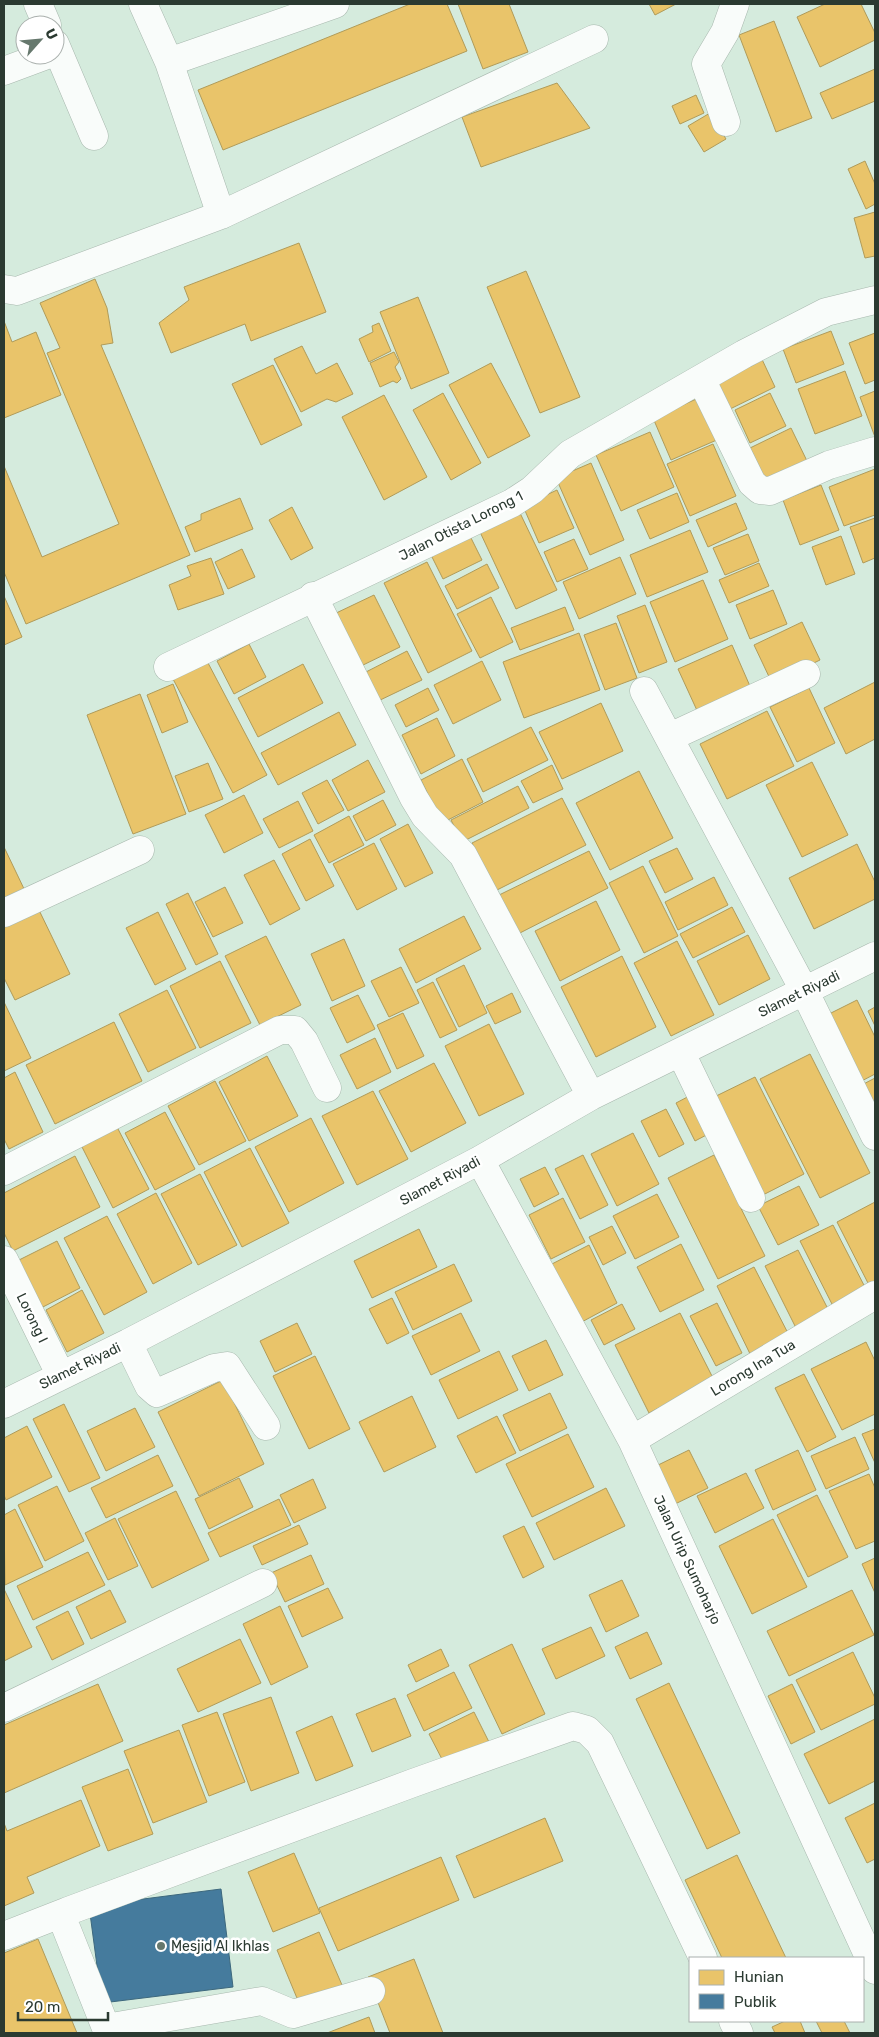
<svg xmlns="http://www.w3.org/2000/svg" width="879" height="2037" font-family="Rubik,sans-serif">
  <rect width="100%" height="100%" fill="#d5ebdd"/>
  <!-- homes -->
  <path fill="#e9c46a" stroke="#b09b59" d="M410,4H447L467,51L223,150L198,90Z
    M458,4H509L528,52L483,69Z
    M649,4H676L655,15Z
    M825,4H861L875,33V40L820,67L797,17Z
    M774,21L812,118L776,132L739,35Z
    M875,69V101L832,119L820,93Z
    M557,83L590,128L481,167L462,117Z
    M696,95L704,113L680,124L672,106Z
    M710,113L726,139L704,152L688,126Z
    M865,161L875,184V204L866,209L848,169Z
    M875,212V256L865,258L854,218Z
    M299,243L326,312L251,341L245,324L171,353L159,323L189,300L184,287Z
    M526,271L580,397L540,413L487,287Z
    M95,279L107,308L113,343L101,345L190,555L26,624L4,572V466L42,557L119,524L47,353L60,348L40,303Z
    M418,297L449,373L411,389L380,312Z
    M4,321L12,342L36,332L61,395L4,418Z
    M379,323L391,351L369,362L359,339L373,332L372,326Z
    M831,331L844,364L796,383L783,349Z
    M875,333V380L865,384L849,343Z
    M302,346L316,374L337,363L353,394L336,402L327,399L301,412L274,359Z
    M394,352L399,362L395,367L401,379L397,383L393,381L380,387L370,363Z
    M759,353L775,387L728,410L712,376Z
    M491,363L530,436L488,458L449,385Z
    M273,365L302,425L261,445L232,384Z
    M845,371L862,416L815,434L798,389Z
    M875,391V437L860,397Z
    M443,393L481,463L451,480L413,410Z
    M770,393L786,426L750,443L735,410Z
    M384,395L427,477L384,500L342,417Z
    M701,397L719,439L671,460L653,418Z
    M791,428L808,463L767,483L750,448Z
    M650,432L674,487L621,511L596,455Z
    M713,444L736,496L690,516L667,464Z
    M591,463L624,540L590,555L556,478Z
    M875,469V515L844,526L829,487Z
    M821,485L839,530L800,545L783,500Z
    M557,490L574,528L539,543L523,506Z
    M677,493L689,522L650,539L637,510Z
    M240,498L253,529L195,552L185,527L201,520V514Z
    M736,503L747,529L708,547L696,520Z
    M292,507L313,548L291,560L269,520Z
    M520,513L557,590L516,609L480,532Z
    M875,518V558L863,563L850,527Z
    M690,530L708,572L647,597L630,555Z
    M468,532L482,560L443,579L429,551Z
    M748,534L759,561L725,575L713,548Z
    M841,536L855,574L826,585L812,547Z
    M574,539L588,569L557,582L544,552Z
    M242,549L255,577L228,589L215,562Z
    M620,557L636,594L579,619L563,582Z
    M211,558L224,594L178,610L169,585L191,576L187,566Z
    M427,562L472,651L428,673L384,583Z
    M759,563L769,586L729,603L719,580Z
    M487,564L499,588L457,609L445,586Z
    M703,580L728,639L675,662L650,602Z
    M773,590L787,624L750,639L736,605Z
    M374,595L400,647L359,667L332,615Z
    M4,596L22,637L4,645Z
    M491,597L513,642L480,658L457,614Z
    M645,605L667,662L639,673L617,616Z
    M565,607L574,630L520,650L511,628Z
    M802,622L820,660L772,683L754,645Z
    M616,623L637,678L605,690L584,635Z
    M579,633L600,690L524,718L503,662Z
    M249,644L266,677L234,694L217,661Z
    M732,645L753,693L700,717L678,669Z
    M407,651L422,680L376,702L362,674Z
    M207,661L267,775L233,793L173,679Z
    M482,661L501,700L453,724L434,685Z
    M303,664L323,703L258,737L238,698Z
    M875,682V739L846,754L824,708Z
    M173,684L188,722L162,733L147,695Z
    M428,688L439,710L406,727L395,705Z
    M809,688L835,743L797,762L770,707Z
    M140,694L186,814L133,834L87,715Z
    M601,703L623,751L562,779L539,732Z
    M767,711L794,766L727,799L700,744Z
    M339,712L356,745L278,785L261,753Z
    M437,718L455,756L421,774L402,735Z
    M531,727L548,760L483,792L467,759Z
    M462,759L483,802L442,823L421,780Z
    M368,760L385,792L348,811L332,780Z
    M812,762L848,835L802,857L766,785Z
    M208,763L223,799L189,812L175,776Z
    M552,765L563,789L533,803L521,781Z
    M639,771L673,838L610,870L576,803Z
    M327,780L344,810L318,824L302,793Z
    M518,786L529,808L462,842L451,820Z
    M244,795L263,833L224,853L205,815Z
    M562,798L586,845L495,891L472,843Z
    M383,800L396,825L366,841L353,816Z
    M298,801L313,831L279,848L263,819Z
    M349,816L364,845L329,863L314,835Z
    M408,824L433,873L405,887L380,839Z
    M310,839L334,886L306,901L282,854Z
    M374,843L397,889L357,910L333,864Z
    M857,844L875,882V899L814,929L789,878Z
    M4,847L26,893L4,904Z
    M677,848L693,879L665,893L649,861Z
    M589,851L608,888L514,936L495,897Z
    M274,860L300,909L270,925L244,875Z
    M643,866L678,936L644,953L609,883Z
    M714,877L728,905L678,930L665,902Z
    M225,887L243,923L213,937L195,902Z
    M188,893L218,954L196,965L166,904Z
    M596,901L620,950L560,981L535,931Z
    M37,906L70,974L15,1000L4,978V922Z
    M732,907L745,932L693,958L680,934Z
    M158,912L186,969L155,985L126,928Z
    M464,916L481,949L416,983L399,949Z
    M748,935L770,979L719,1005L697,961Z
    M266,936L301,1005L260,1025L225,956Z
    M344,939L365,986L332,1001L311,954Z
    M677,941L714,1015L671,1036L634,963Z
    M622,956L656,1027L596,1057L561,987Z
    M220,961L251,1023L200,1048L170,986Z
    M464,965L487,1013L459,1027L436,979Z
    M401,967L419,1003L389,1017L371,981Z
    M433,982L457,1030L440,1038L417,990Z
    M167,990L196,1048L148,1072L119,1014Z
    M512,993L521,1012L495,1024L486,1006Z
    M358,995L375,1029L347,1043L330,1008Z
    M857,1000L875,1037V1074L854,1085L821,1018Z
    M4,1002L31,1058L4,1071Z
    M875,1007V1026L868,1011Z
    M403,1013L424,1056L397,1069L377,1025Z
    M114,1022L142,1081L55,1124L26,1065Z
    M489,1024L524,1094L479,1116L445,1046Z
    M375,1038L391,1072L357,1089L340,1055Z
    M810,1054L870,1173L820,1198L760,1079Z
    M267,1056L298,1116L249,1141L219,1082Z
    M434,1063L466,1123L411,1152L379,1091Z
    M15,1072L43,1132L9,1149L4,1139V1078Z
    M755,1077L804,1174L759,1197L710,1099Z
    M875,1078V1123L856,1088Z
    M215,1081L246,1141L199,1165L168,1106Z
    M373,1091L408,1159L357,1185L322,1116Z
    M695,1093L714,1131L695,1141L676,1103Z
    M666,1109L684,1144L659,1157L641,1121Z
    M165,1112L195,1169L155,1190L125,1133Z
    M311,1118L344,1183L289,1212L255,1147Z
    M117,1127L149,1189L113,1208L81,1145Z
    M633,1133L659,1184L617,1206L591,1154Z
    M250,1148L289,1223L242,1247L204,1172Z
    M583,1155L608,1205L580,1219L555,1169Z
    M714,1155L765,1256L718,1279L668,1178Z
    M75,1156L100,1207L13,1251L4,1233V1193Z
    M545,1167L559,1194L534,1207L520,1179Z
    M200,1174L237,1245L198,1265L161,1194Z
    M799,1186L819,1225L778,1245L758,1206Z
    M156,1193L192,1263L153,1284L117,1214Z
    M657,1194L679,1237L635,1259L613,1216Z
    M563,1198L585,1242L551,1259L529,1215Z
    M875,1202V1287L871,1289L837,1222Z
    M107,1216L147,1292L104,1315L64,1238Z
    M833,1225L868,1293L835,1310L800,1241Z
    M612,1226L626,1253L603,1265L589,1237Z
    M419,1229L437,1267L372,1298L354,1261Z
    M57,1241L80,1288L37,1310L13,1263Z
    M681,1244L704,1290L660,1312L637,1267Z
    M589,1245L617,1303L578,1324L548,1266Z
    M798,1250L830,1313L797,1330L765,1266Z
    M454,1264L472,1301L413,1330L395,1292Z
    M754,1267L792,1341L753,1360L717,1286Z
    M82,1290L104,1333L67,1352L46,1310Z
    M392,1298L409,1333L387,1344L369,1309Z
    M717,1303L742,1353L716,1366L690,1316Z
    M622,1304L635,1329L604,1345L591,1320Z
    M461,1313L480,1351L431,1375L412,1336Z
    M680,1313L714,1380L649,1413L615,1345Z
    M297,1323L312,1354L275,1372L260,1341Z
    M546,1340L563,1375L529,1391L512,1356Z
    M866,1342L875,1361V1414L842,1430L811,1369Z
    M499,1351L518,1390L458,1419L439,1380Z
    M315,1356L350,1429L309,1449L273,1376Z
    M804,1374L836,1437L807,1452L775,1388Z
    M223,1380L264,1464L199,1496L158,1412Z
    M550,1393L567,1428L520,1451L503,1415Z
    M412,1396L436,1447L384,1472L359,1422Z
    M64,1404L100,1478L69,1492L33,1419Z
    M135,1408L155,1447L106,1471L87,1431Z
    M497,1416L516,1453L476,1473L457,1436Z
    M27,1426L52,1477L6,1500L4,1495V1438Z
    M875,1429V1463L862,1434Z
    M568,1434L594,1487L532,1517L506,1464Z
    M855,1437L869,1469L826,1489L811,1456Z
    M689,1450L708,1488L673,1505L654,1467Z
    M798,1450L816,1490L773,1510L755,1470Z
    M158,1455L173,1486L106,1518L91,1488Z
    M746,1473L764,1508L715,1533L697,1496Z
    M869,1474L875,1488V1541L856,1549L829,1491Z
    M239,1478L253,1507L209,1529L195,1499Z
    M313,1479L326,1508L294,1523L280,1495Z
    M57,1486L84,1541L45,1561L18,1505Z
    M606,1488L625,1526L554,1560L536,1523Z
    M176,1491L209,1560L152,1588L118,1519Z
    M817,1495L848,1557L808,1577L777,1515Z
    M279,1499L291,1525L220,1557L208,1533Z
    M15,1509L43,1567L5,1585L4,1515Z
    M115,1518L138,1566L108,1580L85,1533Z
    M773,1519L807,1587L752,1614L719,1546Z
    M299,1525L308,1544L262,1565L253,1546Z
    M524,1526L544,1567L523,1578L503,1536Z
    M88,1552L105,1585L33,1620L17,1586Z
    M311,1555L324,1584L285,1602L271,1573Z
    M875,1558V1593L862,1564Z
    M622,1580L639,1616L606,1632L589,1595Z
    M328,1588L343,1618L302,1637L288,1606Z
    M4,1589L32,1647L4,1661Z
    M110,1590L126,1622L91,1639L76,1607Z
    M852,1590L874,1635L789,1676L767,1631Z
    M280,1606L308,1667L271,1685L243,1624Z
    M68,1611L84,1644L52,1660L36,1627Z
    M591,1627L605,1656L556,1679L542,1649Z
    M647,1632L662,1664L630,1679L615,1647Z
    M240,1639L261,1683L198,1712L177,1669Z
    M512,1644L545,1714L502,1734L469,1665Z
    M441,1649L449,1666L416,1682L408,1665Z
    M853,1652L875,1698V1704L821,1730L796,1680Z
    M454,1672L472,1708L424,1731L407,1695Z
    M669,1683L740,1833L707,1849L636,1699Z
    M98,1684L123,1741L4,1793V1725Z
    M792,1684L815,1732L791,1744L768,1696Z
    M271,1697L299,1773L251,1791L223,1714Z
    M395,1698L411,1736L372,1752L356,1714Z
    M217,1712L245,1782L209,1796L182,1725Z
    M474,1712L489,1742L444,1763L429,1734Z
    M332,1716L353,1766L316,1781L296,1732Z
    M875,1719V1781L829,1804L804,1754Z
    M179,1730L207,1802L153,1823L124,1751Z
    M128,1769L153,1834L108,1851L82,1787Z
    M81,1800L100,1846L27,1877L34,1893L4,1906V1823L7,1831Z
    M875,1803V1859L867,1863L845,1818Z
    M545,1818L563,1861L474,1898L456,1856Z
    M294,1853L320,1913L273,1932L248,1872Z
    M737,1855L786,1958H722L685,1880Z
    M441,1857L459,1900L338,1951L319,1908Z
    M319,1932L342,1985L299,2003L277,1950Z
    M38,1939L77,2033H4V1953Z
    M414,1959L443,2033H390L368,1977Z
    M369,2017L375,2033H327Z
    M785,2021H800L805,2033H775L772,2027Z
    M816,2021H844L850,2033H822Z"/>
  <!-- public -->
  <path fill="#457b9d" stroke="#3d687d" d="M221,1889L233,1987L102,2003L89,1906Z"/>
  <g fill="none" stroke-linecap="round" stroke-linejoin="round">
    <!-- minor casing -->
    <g stroke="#a8b8ae" stroke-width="29">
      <path id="minor" d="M38,4L47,25
        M143,4L169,62L221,215
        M55,44L94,136
        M169,62L335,4
        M4,71L47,55
        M726,122L706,64L725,32L735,4
        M4,289L17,291L221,215L594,39
        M701,379L752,483L760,490L770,491L829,465L875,451
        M313,596L414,798L425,816L463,855L591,1096
        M168,667L512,503L532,490L570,454L744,354L826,312L875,300
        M644,691L805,992L875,1136
        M670,737L806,674
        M4,913L140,850
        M681,1053L751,1198
        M480,1160L632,1440L875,1970
        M4,1171L280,1030H295L304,1041L327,1088
        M4,1260L61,1376
        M128,1343L149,1386L157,1393L214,1368L227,1366L266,1426
        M4,1404L128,1343L480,1160L591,1096L875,956
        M632,1440L875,1295
        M4,1708L263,1583
        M4,1936L68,1911
        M733,2021L739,2033
        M106,2028L262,2001L293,2014L371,1991
        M108,2033L63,1920L68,1911L413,1783L573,1726L587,1730L600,1743L703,1958"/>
    </g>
    <!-- minor -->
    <use href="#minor" stroke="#f9fcfa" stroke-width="28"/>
  </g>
  <!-- markers -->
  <circle fill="#66786d" stroke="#fff" stroke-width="2" cx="161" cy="1946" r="5"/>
  <g text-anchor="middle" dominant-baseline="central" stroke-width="5" stroke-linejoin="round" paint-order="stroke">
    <!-- street labels -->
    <g font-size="14" fill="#2b3a31" stroke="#fff">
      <text transform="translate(461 526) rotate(-27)">Jalan Otista Lorong 1</text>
      <text transform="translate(799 994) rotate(-26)">Slamet Riyadi</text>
      <text transform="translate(440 1181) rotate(-28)">Slamet Riyadi</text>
      <text transform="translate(32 1318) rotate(64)">Lorong I</text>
      <text transform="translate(80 1366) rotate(-26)">Slamet Riyadi</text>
      <text transform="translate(753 1368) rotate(-31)">Lorong Ina Tua</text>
      <text transform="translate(687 1560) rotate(65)">Jalan Urip Sumoharjo</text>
    </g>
    <!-- poi labels -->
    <g font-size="14" fill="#2b3a31" stroke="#fff" text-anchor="start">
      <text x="171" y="1946">Mesjid Al Ikhlas</text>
    </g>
  </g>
  <!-- border -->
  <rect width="879" height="2037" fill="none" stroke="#2b3a31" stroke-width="10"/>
  <!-- legend -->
  <rect x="689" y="1957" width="175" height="65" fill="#ffffff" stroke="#aab0ad"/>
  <rect x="699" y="1970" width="25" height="15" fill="#e9c46a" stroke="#aab0ad"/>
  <text x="734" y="1982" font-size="15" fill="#2b3a31">Hunian</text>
  <rect x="699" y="1994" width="25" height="15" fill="#457b9d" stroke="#aab0ad"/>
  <text x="734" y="2007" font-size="15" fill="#2b3a31">Publik</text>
  <!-- north arrow -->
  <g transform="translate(40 40) rotate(63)"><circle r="24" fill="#ffffff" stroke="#aab0ad"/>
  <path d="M0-4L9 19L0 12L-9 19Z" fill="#66786d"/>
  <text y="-8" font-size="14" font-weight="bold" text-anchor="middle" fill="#2b3a31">U</text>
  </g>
  <!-- scale -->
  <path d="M18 2012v8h90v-8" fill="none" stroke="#2b3a31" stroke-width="2.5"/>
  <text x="25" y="2012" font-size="15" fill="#2b3a31" stroke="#ffffff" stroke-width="4" paint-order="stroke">20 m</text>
</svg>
